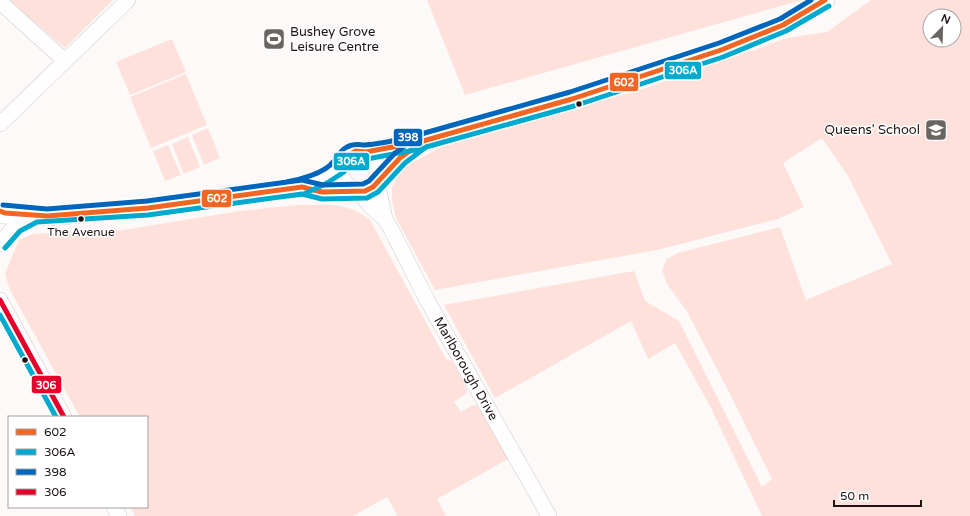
<svg xmlns="http://www.w3.org/2000/svg" width="970" height="516" font-family="'Varela Round',sans-serif">
  <rect width="100%" height="100%" fill="#fcf9f8"/>
  <!-- green -->
  <path fill="#fde1da" fill-rule="evenodd" d="M8,0H113L65,48Z
    M427,0H802L465,95Z
    M871,0H970V516H762L710,406L675,343L648,359L631,321L495,398L444,305L634,271L645,301L679,321L762,487L772,479L727,388L686,310L667,284L662,270L667,259L678,253L780,227L806,300L892,264L848,176L822,138L783,163L804,207L778,219L657,250L435,290L396,218L392,201V187L403,168L441,147L646,88L787,38L827,32ZM930,16H954V40H930Z
    M172,39L186,72L130,95L116,62Z
    M186,74L207,125L151,148L130,97Z
    M208,128L220,158L204,165L192,135Z
    M188,137L200,167L184,174L172,144Z
    M168,145L181,175L165,181L153,151Z
    M298,205C326,205 347,201 370,220L446,359L452,361L467,389L466,394L454,402L461,412L473,405L478,406L508,459L437,499L446,516H398L387,497L353,516H135L130,507H147V417H80L10,290L5,274L19,240L32,234L117,231L240,211Z"/>
  <g fill="none" stroke-linecap="round" stroke-linejoin="round">
    <!-- minor casing -->
    <g stroke="#cec9c6" stroke-width="16">
      <g id="minor">
        <path d="M0,2L64,60"/>
        <path d="M0,124L128,0"/>
        <path id="s1" d="M377,182L385,219L391,229L427,300L549,516"/>
        <path d="M358,192L372,208L385,219"/>
        <path d="M0,244L15,226L35,216"/>
        <path d="M0,300L64,417"/>
        <path d="M114,507L119,516"/>
      </g>
    </g>
    <!-- major casing -->
    <g stroke="#cec9c6" stroke-width="20">
      <path id="major" d="M339 171a20 20 0 1 1 40 0a20 20 0 1 1-40 0Z
        M366,152L423,141L572,99L680,64L721,50L783,25L825,0
        M378,179L400,158L420,143
        M302,187L322,192L354,191
        M0,214L47,216L148,208L227,196L302,187L324,177L339,167"/>
    </g>
    <!-- minor -->
    <use href="#minor" stroke="#fffefe" stroke-width="15"/>
    <!-- major -->
    <use href="#major" stroke="#fffefe" stroke-width="19"/>
    <!-- bus-1 casing -->
    <g stroke="#fff" stroke-width="8">
      <path id="bus-1" d="M339,167L345,157L356,151L366,152L424,141
        M0,211L5,213L47,216L148,208L302,187L322,192L365,191L373,187L400,158L423,141L572,99L721,50L783,25L825,0"/>
    </g>
    <!-- bus-2 casing -->
    <g stroke="#fff" stroke-width="8">
      <path id="bus-2" d="M288,196L304,194L327,183L344,172L348,164L354,159H367L425,148
        M5,248L20,231L37,222L148,215L302,194L322,199L367,198L378,192L405,163L426,147L574,106L723,57L786,31L829,6
        M0,315L56,417"/>
    </g>
    <!-- bus-3 casing -->
    <g stroke="#fff" stroke-width="8">
      <path id="bus-3" d="M286,182C299,180 325,173 333,162C338,157 340,150 347,147C354,143 359,145 365,145C384,144 404,138 423,134
        M3,205L47,209L147,201L302,180L323,185L363,184L369,181L395,153L421,134L570,92L719,43L780,19L811,0"/>
    </g>
    <!-- bus-4 casing -->
    <g stroke="#fff" stroke-width="8">
      <path id="bus-4" d="M0,300L64,417"/>
    </g>
    <!-- bus-1 -->
    <use href="#bus-1" stroke="#f26522" stroke-width="5"/>
    <!-- bus-2 -->
    <use href="#bus-2" stroke="#00a9ce" stroke-width="5"/>
    <!-- bus-3 -->
    <use href="#bus-3" stroke="#0065bd" stroke-width="5"/>
    <!-- bus-4 -->
    <use href="#bus-4" stroke="#e4002b" stroke-width="5"/>
  </g>
  <!-- icons -->
  <defs>
    <g id="stadium-square" transform="scale(1.15)"><rect x="-9" y="-9" width="18" height="18" rx="4" fill="#6a6563" stroke="#fff"/><path d="M0-5a6.5 5 0 1 0 0 10a6.5 5 0 1 0 0-10ZM-3.5-1.8h7v3.6h-7Z" fill="#fff"/></g>
    <g id="school-square" transform="scale(1.15)"><rect x="-9" y="-9" width="18" height="18" rx="4" fill="#6a6563" stroke="#fff"/><path d="M0-5L7-2L0 1L-7-2ZM-4 1L0 2.5L4 1V4Q0 6-4 4Z" fill="#fff"/></g>
  </defs>
  <g fill-rule="evenodd">
    <use href="#stadium-square" x="274" y="39"/>
    <use href="#school-square" x="936" y="130"/>
  </g>
  <!-- markers -->
  <g fill="#1c1513" stroke="#fff" stroke-width="1.5">
    <circle cx="579" cy="104" r="3.5"/>
    <circle cx="81" cy="219" r="3.5"/>
    <circle cx="25" cy="360" r="3.5"/>
  </g>
  <g text-anchor="middle" dominant-baseline="central" stroke-width="3" stroke-linejoin="round" paint-order="stroke">
    <!-- bus labels -->
    <g font-size="12" fill="#1c1513" stroke="#fff">
      <text x="81" y="232">The Avenue</text>
    </g>
    <!-- poi labels -->
    <g font-size="13" fill="#1c1513" stroke="#fff" text-anchor="start">
      <text x="290" y="32">Bushey Grove<tspan x="290" dy="15">Leisure Centre</tspan></text>
      <text x="920" y="130" text-anchor="end">Queens' School</text>
    </g>
    <!-- street labels -->
    <g font-size="13" fill="#1c1513" stroke="#fff">
      <text stroke="none"><textPath href="#s1" startOffset="208">Marlborough Drive</textPath></text>
    </g>
  </g>
  <g stroke="#fff" stroke-width="1.5">
    <rect x="664" y="61" width="38" height="19" rx="4" fill="#00a9ce"/>
    <rect x="609" y="72" width="30" height="20" rx="4" fill="#f26522"/>
    <rect x="393" y="128" width="30" height="19" rx="4" fill="#0065bd"/>
    <rect x="333" y="152" width="37" height="19" rx="4" fill="#00a9ce"/>
    <rect x="201" y="189" width="31" height="19" rx="4" fill="#f26522"/>
    <rect x="31" y="375" width="31" height="19" rx="4" fill="#e4002b"/>
  </g>
  <g font-size="11" text-anchor="middle" font-weight="bold" fill="#fff">
    <text x="683" y="74">306A</text>
    <text x="624" y="86">602</text>
    <text x="408" y="141">398</text>
    <text x="351" y="165">306A</text>
    <text x="217" y="202">602</text>
    <text x="46" y="389">306</text>
  </g>
  <!-- legend -->
  <rect x="8" y="416" width="140" height="92" fill="#ffffff" stroke="#a4a1a1"/>
  <rect x="16" y="429" width="20" height="6" fill="#f26522" stroke="#a4a1a1"/>
  <text x="44" y="436" font-size="12" fill="#1c1513">602</text>
  <rect x="16" y="449" width="20" height="6" fill="#00a9ce" stroke="#a4a1a1"/>
  <text x="44" y="456" font-size="12" fill="#1c1513">306A</text>
  <rect x="16" y="469" width="20" height="6" fill="#0065bd" stroke="#a4a1a1"/>
  <text x="44" y="476" font-size="12" fill="#1c1513">398</text>
  <rect x="16" y="489" width="20" height="6" fill="#e4002b" stroke="#a4a1a1"/>
  <text x="44" y="496" font-size="12" fill="#1c1513">306</text>
  <!-- north arrow -->
  <g transform="translate(942 28) rotate(23)"><circle r="19" fill="#ffffff" stroke="#a4a1a1"/>
  <path d="M0-3L7 15L0 10L-7 15Z" fill="#6a6563"/>
  <text y="-6" font-size="11" font-weight="bold" text-anchor="middle" fill="#1c1513">N</text>
  </g>
  <!-- scale -->
  <path d="M834 500v6h87v-6" fill="none" stroke="#1c1513" stroke-width="2"/>
  <text x="840" y="500" font-size="12" fill="#1c1513" stroke="#ffffff" stroke-width="3" paint-order="stroke">50 m</text>
</svg>
